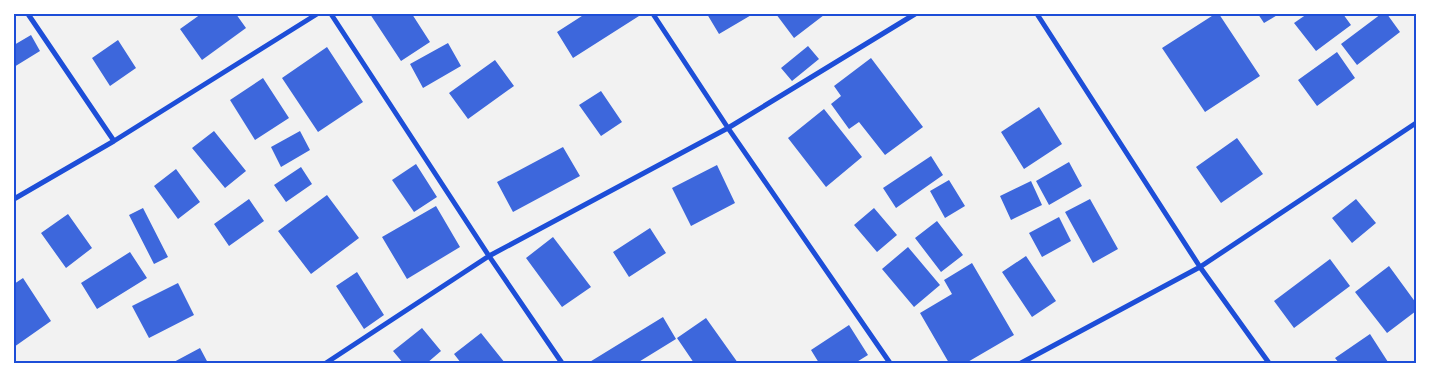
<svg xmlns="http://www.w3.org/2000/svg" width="1430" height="377" font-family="'Exo 2',sans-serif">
  <rect width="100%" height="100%" fill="#f2f2f2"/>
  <!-- building -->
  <path fill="#3d67dc" d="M201,14H236L246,28L202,60L180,29Z
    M370,14H412L430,42L401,61Z
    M585,14H637L639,16L573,58L557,32Z
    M707,14H753L719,34Z
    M776,14H823L824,15L794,38Z
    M1215,14H1219L1260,76L1205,112L1162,48Z
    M1258,14H1279L1264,23Z
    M1307,14H1343L1351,25L1316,51L1294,23Z
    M1381,14H1387L1400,32L1357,65L1341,44Z
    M31,35L40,51L14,67V45Z
    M118,40L136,68L110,86L92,58Z
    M448,43L461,66L423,88L410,64Z
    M808,46L819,59L792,81L781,68Z
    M327,47L363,102L318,132L282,78Z
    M1337,52L1355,78L1317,106L1298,80Z
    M871,58L923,127L885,155L859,122L849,129L831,104L841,96L834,86Z
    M495,60L514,86L468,119L449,93Z
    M263,78L289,118L255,140L230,100Z
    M601,91L622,122L601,136L579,105Z
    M1039,107L1062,144L1024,169L1001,132Z
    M824,109L862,157L826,187L788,138Z
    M214,131L246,171L225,188L192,148Z
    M300,131L310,150L281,167L271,147Z
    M1237,138L1263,174L1221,203L1196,167Z
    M563,147L580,176L513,212L497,182Z
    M931,156L943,175L896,208L883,188Z
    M1069,162L1082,186L1049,205L1036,181Z
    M416,164L437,197L414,212L392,180Z
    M717,165L735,203L691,226L672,188Z
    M301,167L312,184L286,202L274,185Z
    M176,169L200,202L178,219L154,186Z
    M949,180L965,206L945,218L930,191Z
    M1031,181L1042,205L1011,220L1000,196Z
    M327,195L359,238L311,274L278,231Z
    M249,199L264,221L229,246L214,224Z
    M1090,199L1118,249L1093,263L1065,212Z
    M1356,199L1376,223L1352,243L1332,218Z
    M436,206L460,247L407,279L382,237Z
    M143,208L168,257L154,264L129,215Z
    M874,208L897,235L877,252L854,225Z
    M68,214L92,248L66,268L41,233Z
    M1059,217L1071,241L1042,257L1029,233Z
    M937,221L963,255L941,272L915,238Z
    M650,228L666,253L629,277L613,252Z
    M553,237L591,287L562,307L526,258Z
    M908,247L940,285L914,307L882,269Z
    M130,252L147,278L97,309L81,283Z
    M1026,256L1056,301L1032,317L1002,272Z
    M1330,259L1350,286L1294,328L1274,301Z
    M972,263L1014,335L966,363H949L920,313L952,294L944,280Z
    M1389,266L1416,303V311L1387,333L1355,292Z
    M357,272L384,315L364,329L336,286Z
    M23,278L51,321L14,347V284Z
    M178,283L194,315L149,338L132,306Z
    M663,317L676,339L637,363H588Z
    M706,318L738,363H694L677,338Z
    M849,325L868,355L855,363H819L811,350Z
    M422,328L441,351L427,363H403L393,351Z
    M481,333L505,363H461L454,354Z
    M1370,334L1388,362L1386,363H1339L1335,358Z
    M200,348L208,363H172Z"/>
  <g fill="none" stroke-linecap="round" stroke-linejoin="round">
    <!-- minor -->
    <path stroke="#1d4ed8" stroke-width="5" d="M28,14L114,141
      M331,14L489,256L562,363
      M653,14L728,128L890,363
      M1037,14L1200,267L1269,363
      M14,199L114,141L317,14
      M326,363L489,256L728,128L915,14
      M1021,363L1200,267L1416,123"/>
  </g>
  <!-- border -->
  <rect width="1430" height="377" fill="none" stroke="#ffffff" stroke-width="30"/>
  <rect x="15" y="15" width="1400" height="347" fill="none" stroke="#1d4ed8" stroke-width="2"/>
</svg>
